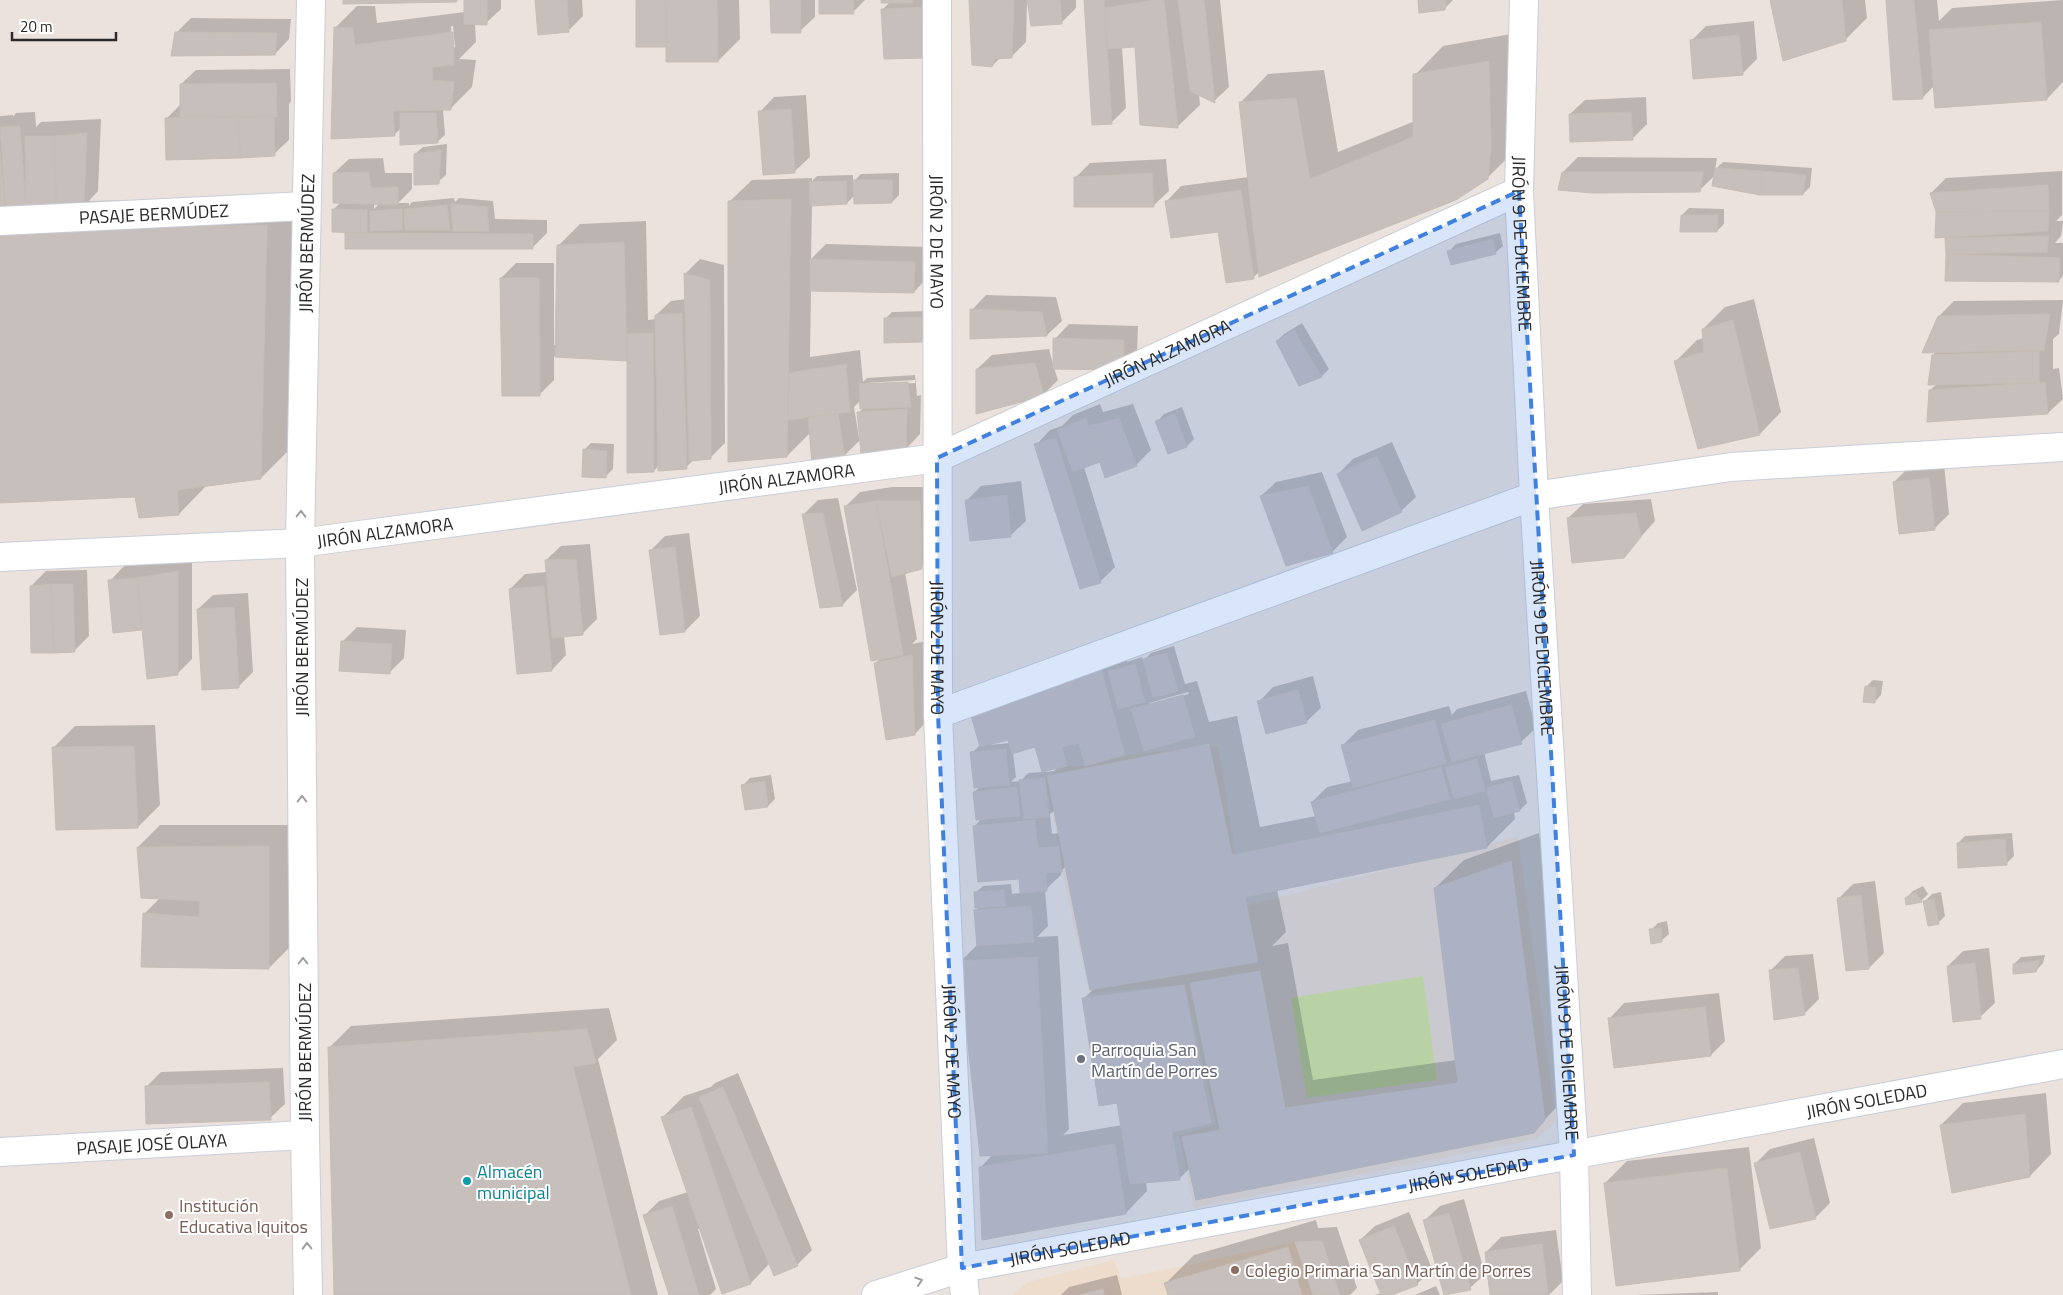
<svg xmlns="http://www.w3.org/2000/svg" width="2063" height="1295" font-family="'Titillium Web',sans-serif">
  <rect width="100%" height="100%" fill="#ece2dd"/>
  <!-- education -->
  <path fill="#eddbcc" d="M1218,746L1244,906L1518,837L1556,1121L1537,1139L1194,1208L1179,1135L1216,1125L1185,985L1089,993L1062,872L1059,846L1045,778L1067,766H1085L1125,755Z
    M1295,1242L1313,1295H1012L1028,1282L1114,1260L1121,1279Z"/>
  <!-- pitch -->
  <path fill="#d7e797" d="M1423,976L1437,1080L1307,1098L1291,998Z"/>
  <!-- shadow -->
  <path fill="#0003" fill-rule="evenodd" d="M466,0H501V9L486,23H475L476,42L459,59L476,60L472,87L450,109H443L445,135L437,142L401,128L394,135L335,28L357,6H375L377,23L465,12ZM451,26H453L455,47L452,50Z
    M536,0H582L583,16L568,31Z
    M637,0H739L740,39L718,61L667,45Z
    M771,0H815V17L800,31Z
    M820,0H865L853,12Z
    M882,0H936L923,57L883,9L890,2Z
    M970,0H1076V8L1061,23L1027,3L1026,42L1011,57L1000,58L992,66Z
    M1085,0H1220L1229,87L1214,101L1199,94L1200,105L1178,126L1141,124L1136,46L1122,47L1126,108L1111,123Z
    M1419,0H1453L1445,8Z
    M1772,0H1865L1867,18L1845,40Z
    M1887,0H1937L1939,21L1952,8L2063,0V82L2047,99L1934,86L1923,97L1895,98Z
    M191,18L291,19L289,39L275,54L176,33Z
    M1754,21L1757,59L1742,74L1691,41L1706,26Z
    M1517,33L1516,150L1487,178L1260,271L1253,278L1219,230L1167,201L1181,186L1249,177L1240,103L1268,74L1324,70L1338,152L1415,121V75L1443,46Z
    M290,69L291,101L289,104V140L274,154L166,119L181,104V84L196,70Z
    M806,95L810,157L795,171L764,174L760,112L774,97Z
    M1646,97L1647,124L1632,139L1570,114L1585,100Z
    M35,112L36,127L41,122L101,119L98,191L89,201L294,197L289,450L261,478L207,485L179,514L136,495L0,502V116L13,115V117L16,113Z
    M447,144L446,175L438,182L415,154L423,147Z
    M1578,157L1717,158L1715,170L1723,162L1812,168L1810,187L1803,194L1715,175L1699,191L1563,172Z
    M383,158L385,173H412V189L398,203H409V206L412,202L454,198L455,202L459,198L493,201L495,219L547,220V233L532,248L346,233L348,231L333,210L341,202L334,173L349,159ZM374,203H380L374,209Z
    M1166,159L1169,191L1154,205L1075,178L1090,163Z
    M2062,171V215L2056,221H2063V223L2061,236L2055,243H2063V276L2058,281L1947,279V236L1931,193L1946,178Z
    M899,173V195L892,202L855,195L847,203L812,204L811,259L826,244L929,247L928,277L914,292L811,290L810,357L860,350L863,382L867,378L915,375L917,396L921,395L920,434L906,449L861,439L845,455L810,433L787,456L730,201L752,180L812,178V181L817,176L853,175V182L861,174ZM915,380V383L866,385V383ZM861,400L864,407L859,413L861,438H859L854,407Z
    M1689,208L1724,209V224L1717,231L1682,215Z
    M646,221L648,320L656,319V315L671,301L686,299L685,274L700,259L724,265L725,443L710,458L695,459L686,467L659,465L654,471L628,358L626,360L554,356V380L540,394L501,278L516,263H554V345H557L558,246L580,224Z
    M1500,233L1503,246L1495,253L1449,251L1456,244Z
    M986,295L1056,297L1062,321L1047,335L971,338L972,310Z
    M1754,299L1781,412L1760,434L1675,362L1697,340L1704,338L1703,329L1725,307Z
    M2063,300L2059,334L2053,339V369L2059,368L2063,399L2048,413L1930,390L1937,384L1933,355L1937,351L1939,316L1954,301Z
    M928,311L929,334L921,341L885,319L892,312Z
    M1302,323L1329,369L1322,376L1300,385L1277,341L1284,334Z
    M1069,324L1138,326L1137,354L1123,369L1054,368L1058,380L1043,395L977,369L992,355L1049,349L1053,364L1055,339Z
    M1100,404L1103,412L1133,404L1151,450L1136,465L1100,460L1084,467L1115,567L1101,581L1081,588L1036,445L1050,430L1062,426L1073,415Z
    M1182,407L1194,439L1187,446L1168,453L1157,422L1164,414Z
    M1392,442L1416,497L1401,511L1338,474L1353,459Z
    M591,443L614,444L613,469L606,476L584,450Z
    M1944,464L1949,514L1934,529L1894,482L1909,467Z
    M1322,472L1347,537L1332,552L1261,496L1276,482Z
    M1021,481L1026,521L1011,535L971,540L967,500L981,486Z
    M892,487H934L936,553L921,568L905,572L917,639L912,644L927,641L929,719L915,734L876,663L881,657L845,507L860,492Z
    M838,498L857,590L842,605L804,514L818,500Z
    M1651,499L1655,521L1623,557L1568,518L1583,504Z
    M689,533L700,616L685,631L661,634L650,551L665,536Z
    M590,544L597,619L582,634L564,636L566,655L552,670L510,589L525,574L547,572L546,560L561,546Z
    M192,557V659L177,674L143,629L114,632L110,581L124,566L153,564Z
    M87,570L89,636L75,650L31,586L46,571Z
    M248,593L253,672L238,687L198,609L213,595Z
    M357,627L406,630L404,658L390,672L342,642Z
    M1174,646L1185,684L1197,681L1209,722L1237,716L1260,827L1316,816L1312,802L1327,787L1353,781L1343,745L1358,730L1449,706L1452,715L1457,709L1526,691L1536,728L1521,742L1484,752L1491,781L1519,775L1527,803L1520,810L1514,812L1515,819L1487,847L1277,889L1286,932L1272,946L1288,943L1313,1080L1456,1060L1435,888L1464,860L1539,833L1572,1091L1533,1132L1190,1168L1180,1178L1146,1181L1147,1191L1126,1213L980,1168L993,1154L960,962L978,944L976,910L979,907L975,893L983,886L1011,884L1012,894L1021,893L1020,877L974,827L982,818L974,792L980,787L972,753L979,746L1123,648L1127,662L1142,657L1143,661L1151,653ZM1188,692L1189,694L1149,705V703ZM1009,738L1010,743L990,745V743ZM1036,745L1043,772L1028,773L1021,781L1011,782L1016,777L1013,752ZM1058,767L1054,771L1045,772V770ZM1055,810L1059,833L1052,834L1050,814ZM1066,866L1094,989L1083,999L1118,1101L1122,1125L1063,1135L1069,1129L1058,936L1037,937L1048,926L1045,890L1061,875V871Z
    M1313,676L1321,708L1306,722L1259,702L1273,687Z
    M1873,680L1883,681L1881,695L1874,702L1866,687Z
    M155,725L160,805L138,827L53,748L75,726Z
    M771,775L775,799L768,806L743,785L750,778Z
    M160,825H290L291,946L269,968L144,914L160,898L138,847Z
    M2012,833L2014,856L2007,863L1958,843L1965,836Z
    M1875,881L1884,953L1869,968L1838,899L1853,884Z
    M1923,886L1928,894L1921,901L1906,898L1913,891Z
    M1941,892L1945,916L1938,923L1925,901L1932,894Z
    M1667,921L1669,934L1661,941L1651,930L1658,923Z
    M1989,948L1995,1003L1980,1017L1948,966L1963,951Z
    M1813,954L1819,999L1804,1014L1771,970L1785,956Z
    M2045,955L2043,963L2036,971L2014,964L2021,957Z
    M1719,993L1725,1041L1711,1055L1610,1018L1624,1003Z
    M609,1008L617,1040L598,1059L658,1295H336L329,1048L351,1026Z
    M283,1068L285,1104L270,1118L146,1087L161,1072Z
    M738,1073L812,1250L797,1265L770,1263L751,1283L722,1293L700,1229H698L716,1289L710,1295H670L645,1215L659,1201L688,1192L662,1118L684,1096L711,1087L715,1083Z
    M2046,1093L2051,1154L2030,1176L1941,1125L1963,1103Z
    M1814,1138L1830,1203L1815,1218L1755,1164L1770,1149Z
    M1749,1147L1761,1248L1739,1270L1605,1183L1627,1161Z
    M1464,1199L1485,1274L1470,1288L1446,1295L1425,1220L1440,1206Z
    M1409,1212L1432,1269L1417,1284L1389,1295H1375L1381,1293L1360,1240L1375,1226Z
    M1316,1220L1318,1228L1337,1227L1357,1288L1350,1295H1169L1166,1283L1194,1255Z
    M1556,1230L1563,1281L1549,1295H1491L1486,1252L1501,1237Z
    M1117,1275L1122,1295H1061L1069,1287Z
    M1436,1286L1440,1295H1415Z
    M1718,1292V1295H1636Z"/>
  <!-- building -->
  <path fill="#c7bfbc" stroke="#c7bdb6" d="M343,0H457V2L343,4Z
    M464,0H487V25L464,24Z
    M535,0H567L569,32L538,35Z
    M636,0H666L667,47H636Z
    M666,0H717L718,62H666Z
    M770,0H800L801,33H771Z
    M819,0H853L854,14H819Z
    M881,0H913V3H881Z
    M969,0H1014L1012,58L995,59L992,67L972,65Z
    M1027,0H1060L1062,24L1031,26Z
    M1084,0H1104L1112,124L1092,125Z
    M1155,0H1164L1178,128L1140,125L1135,47L1107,49L1104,8Z
    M1178,0H1204L1215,103L1190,91Z
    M1418,0H1446L1445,10L1419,13Z
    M1770,0H1842L1846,41L1783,61Z
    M1886,0H1914L1923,99L1893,100Z
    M922,7L924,58L884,59L881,9Z
    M2041,22L2047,100L1935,108L1929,30Z
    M334,27L353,28L355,45L453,32L454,65L433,67L432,80L454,82L451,110L393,111L395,136L331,139Z
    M175,32L277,33L275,55L171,56Z
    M1739,35L1743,75L1693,79L1690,40Z
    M1489,61L1491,147L1488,179L1456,200L1259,277L1239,102L1296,98L1310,179L1413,137V74Z
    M276,83L277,117H180V84Z
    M791,109L795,173L763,175L758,111Z
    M1631,112L1633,140L1570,142L1569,114Z
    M400,113H436L438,143L400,145Z
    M239,116L274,118L275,156L240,158Z
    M239,116L240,158L166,160L165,118Z
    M20,126L26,207L6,208L0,127Z
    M87,133L84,207L56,206L55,136Z
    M25,136H55L56,206L26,207Z
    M441,150L439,184L414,185V154Z
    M0,152L5,209H0Z
    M1715,168L1762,171L1760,195L1712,186Z
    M1762,171L1806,175L1803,195H1760Z
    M369,172L371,188L398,187V205L333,203V173Z
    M1562,172H1703L1700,192L1592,193L1558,190Z
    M1152,173L1154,207H1074V177Z
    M853,180H892V203L854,204Z
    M846,181L847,204L810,206L809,182Z
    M2048,185L2049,211L1936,212L1930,193Z
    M1241,190L1254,279L1226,283L1218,232L1171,238L1165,201Z
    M791,199L787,457L728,462V201Z
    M451,204L487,207L489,231H453Z
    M447,205L450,230H405L404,209Z
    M332,209L367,210V233L332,232Z
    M402,209V230L370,231V211Z
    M2049,211L2048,231L1935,238L1936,212Z
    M1681,215H1718L1717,232H1680Z
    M267,225L261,479L177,490L179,515L139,518L135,497L0,503V230Z
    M345,233L533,234V249H345Z
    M2049,236L2047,252L1946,254L1945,238Z
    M1493,239L1496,254L1451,265L1447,251Z
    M624,242L627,361L555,357L557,245Z
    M1946,254L2060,258L2059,282L1945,281Z
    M810,259L915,262L914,293L810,291Z
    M684,273L710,280L711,459L689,461Z
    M500,278H539L540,396H502Z
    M970,309L1042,312L1047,336L970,339Z
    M682,313L687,469L658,471L655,315Z
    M2050,314L2044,350L1922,353L1938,316Z
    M922,317V342L884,343V318Z
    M1733,320L1760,435L1698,449L1674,361L1704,352L1702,329Z
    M1294,330L1322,377L1299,386L1276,341Z
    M653,333L654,472L627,473V334Z
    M1053,338L1124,340L1123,370L1053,369Z
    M2039,351V383L1928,385L1932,355Z
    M1035,363L1044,396L976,414V369Z
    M846,364L850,412L788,420L789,373Z
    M908,382L911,407L860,409L859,384Z
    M2045,382L2048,414L1927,422L1929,390Z
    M907,409L906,450L861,453L857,412Z
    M838,414L845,457L812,463L808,417Z
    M1175,414L1187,447L1168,454L1155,421Z
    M1086,418L1100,462L1073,472L1057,430Z
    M1119,418L1137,466L1105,478L1088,426Z
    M1056,438L1101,583L1080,589L1034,444Z
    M583,449L607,451L606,478L582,477Z
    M1377,456L1402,512L1362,531L1337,474Z
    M1929,478L1935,530L1899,534L1893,482Z
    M1308,486L1333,553L1286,566L1260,496Z
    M1007,495L1011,537L970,541L965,500Z
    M876,501H920L922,569L892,577Z
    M876,501L903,655L871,661L844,506Z
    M823,513L843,606L820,608L802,514Z
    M1636,513L1641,537L1624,558L1572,563L1567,518Z
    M675,547L685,632L660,635L649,550Z
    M576,559L583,635L552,638L545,560Z
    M178,571V675L147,679L137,578Z
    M137,578L142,630L113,633L108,580Z
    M51,584L54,653H31L30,586Z
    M51,584H73L75,652L54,653Z
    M544,586L552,671L517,674L509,589Z
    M234,607L239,688L202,690L197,609Z
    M341,641L392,644L390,674L339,671Z
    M1167,653L1178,691L1153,698L1143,659Z
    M912,655L915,735L886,740L874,663Z
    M1135,664L1145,702L1118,709L1108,671Z
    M1101,669L1125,755L1085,766L1079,743L1062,747L1067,766L1042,772L1035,747L1012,754L1008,740L980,747L968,705Z
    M1865,686L1876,688L1875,703L1863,702Z
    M1298,690L1307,723L1266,734L1257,701Z
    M1183,695L1195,737L1144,751L1131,709Z
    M1511,705L1522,744L1452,762L1441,724Z
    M1435,720L1446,763L1353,788L1341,745Z
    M1209,744L1232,855L1479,805L1487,848L1245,897L1258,962L1090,990L1047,776Z
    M134,746L138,828L56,830L52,747Z
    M1006,749L1009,785L974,788L970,752Z
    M1477,759L1485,791L1454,799L1445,768Z
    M1441,767L1450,799L1320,833L1311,802Z
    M1045,778L1049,817L1024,819L1019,780Z
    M765,781L768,807L745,810L741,785Z
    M1512,781L1520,811L1494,818L1486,788Z
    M1017,787L1020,816L976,820L973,792Z
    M1035,820L1038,848L1059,846L1062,872L1046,873L1047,891L1020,893L1019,879L978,882L973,826Z
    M2005,839L2007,865L1958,868L1957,843Z
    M269,846V969L141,967L143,913L199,917L200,901L141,898L137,847Z
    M1511,861L1545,1120L1534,1133L1196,1200L1182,1137L1220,1130L1190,983L1260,971L1285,1108L1458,1083L1434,888Z
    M1004,890L1006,906L975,908L974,892Z
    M1916,892L1922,902L1906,905L1905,898Z
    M1861,895L1869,969L1846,971L1837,898Z
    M1934,899L1939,924L1928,926L1923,901Z
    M1031,906L1034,942L977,946L974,910Z
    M1661,928L1662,942L1651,944L1649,929Z
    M1037,957L1048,1153L980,1156L959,961Z
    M2039,961L2036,972L2013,974V964Z
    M1975,963L1981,1019L1953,1022L1947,966Z
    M1798,968L1805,1015L1774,1020L1769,970Z
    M1184,985L1211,1123L1172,1132L1180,1180L1130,1184L1117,1103L1099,1106L1082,998Z
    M1705,1007L1711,1056L1614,1068L1608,1018Z
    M587,1029L596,1063L573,1067L631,1295H334L328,1047Z
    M269,1082L271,1120L146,1124L145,1086Z
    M723,1087L798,1266L774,1276L699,1097Z
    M691,1107L751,1284L722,1294L661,1117Z
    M2025,1114L2030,1177L1952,1193L1940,1125Z
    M1115,1144L1126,1214L982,1240L979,1167Z
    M1800,1152L1816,1219L1770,1229L1754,1163Z
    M1727,1168L1740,1271L1616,1286L1604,1183Z
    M672,1206L699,1295H669L643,1215Z
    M1449,1213L1471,1290L1444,1295L1423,1220Z
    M1394,1226L1418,1285L1392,1295H1381L1359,1240Z
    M1322,1241L1340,1295H1313L1295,1242Z
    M1542,1244L1548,1295H1490L1485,1252Z
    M1288,1247L1302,1295H1168L1164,1283Z
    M1103,1289L1104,1295H1080Z"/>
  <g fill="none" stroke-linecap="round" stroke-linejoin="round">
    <!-- street casing -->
    <g stroke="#c8ced7" stroke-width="30">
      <g id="street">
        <path id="s1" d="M937,0L938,714L962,1268L965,1295"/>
        <path id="s2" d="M1524,0L1519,191L1534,496L1574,1155L1577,1295"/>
        <path id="s3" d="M0,221L306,206"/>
        <path id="s4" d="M0,557L300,543L937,458L1519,191"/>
        <path d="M938,714L1534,496L1731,467L2063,447"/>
        <path id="s5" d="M0,1152L305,1135"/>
        <path id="s6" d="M308,1295L305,1135L300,543L311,0"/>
        <path id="s7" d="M876,1295L962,1268L2063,1064"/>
      </g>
    </g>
    <!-- street -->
    <use href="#street" stroke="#fff" stroke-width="28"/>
  </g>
  <!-- one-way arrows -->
  <defs><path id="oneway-chevron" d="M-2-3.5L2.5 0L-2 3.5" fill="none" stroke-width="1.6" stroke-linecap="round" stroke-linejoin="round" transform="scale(1.25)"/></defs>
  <g stroke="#9f9f9f">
    <use href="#oneway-chevron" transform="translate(301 514) rotate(-89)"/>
    <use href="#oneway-chevron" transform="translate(302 799) rotate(-90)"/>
    <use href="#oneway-chevron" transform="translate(303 961) rotate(-90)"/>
    <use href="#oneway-chevron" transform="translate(307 1246) rotate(-91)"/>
    <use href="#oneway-chevron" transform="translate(919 1281) rotate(-18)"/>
  </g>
  <!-- marked area -->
  <path fill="#4080df" fill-opacity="0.2" stroke="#4080df" stroke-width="4" stroke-dasharray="10 6" stroke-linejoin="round" d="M1519,191L1574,1155L962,1268L938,714L937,458Z"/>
  <!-- markers -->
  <circle fill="#6b7280" stroke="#fff" stroke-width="2" cx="1081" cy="1059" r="5"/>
  <circle fill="#0f9aa8" stroke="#fff" stroke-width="2" cx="467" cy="1181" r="5"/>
  <g fill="#8d6e63" stroke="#fff" stroke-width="2">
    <circle cx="169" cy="1215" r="5"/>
    <circle cx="1235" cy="1270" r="5"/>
  </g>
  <g text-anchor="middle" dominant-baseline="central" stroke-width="4" stroke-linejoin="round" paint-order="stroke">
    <!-- street labels -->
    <g font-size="18" fill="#2a2a2a" stroke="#fff">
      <text stroke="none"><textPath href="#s3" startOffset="154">PASAJE BERMÚDEZ</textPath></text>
      <text stroke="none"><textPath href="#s6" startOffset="1052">JIRÓN BERMÚDEZ</textPath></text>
      <text stroke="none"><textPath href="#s1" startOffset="242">JIRÓN 2 DE MAYO</textPath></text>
      <text stroke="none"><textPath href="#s2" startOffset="244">JIRÓN 9 DE DICIEMBRE</textPath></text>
      <text stroke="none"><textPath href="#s4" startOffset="1196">JIRÓN ALZAMORA</textPath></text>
      <text stroke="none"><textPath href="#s4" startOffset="791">JIRÓN ALZAMORA</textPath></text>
      <text stroke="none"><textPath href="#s4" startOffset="386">JIRÓN ALZAMORA</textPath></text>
      <text transform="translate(301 647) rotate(-90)">JIRÓN BERMÚDEZ</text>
      <text stroke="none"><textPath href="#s1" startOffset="648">JIRÓN 2 DE MAYO</textPath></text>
      <text stroke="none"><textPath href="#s2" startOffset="649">JIRÓN 9 DE DICIEMBRE</textPath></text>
      <text transform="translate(304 1052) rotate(-90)">JIRÓN BERMÚDEZ</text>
      <text stroke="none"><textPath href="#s2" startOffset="1054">JIRÓN 9 DE DICIEMBRE</textPath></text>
      <text stroke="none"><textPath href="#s1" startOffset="1052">JIRÓN 2 DE MAYO</textPath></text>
      <text stroke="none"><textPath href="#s7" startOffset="1010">JIRÓN SOLEDAD</textPath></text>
      <text stroke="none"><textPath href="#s5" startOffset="152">PASAJE JOSÉ OLAYA</textPath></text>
      <text stroke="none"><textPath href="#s7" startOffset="605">JIRÓN SOLEDAD</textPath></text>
      <text stroke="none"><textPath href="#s7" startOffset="200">JIRÓN SOLEDAD</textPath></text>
    </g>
    <!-- worship labels -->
    <g font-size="18" fill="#5b616d" stroke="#fff" text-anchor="start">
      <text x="1091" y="1049">Parroquia San<tspan x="1091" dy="21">Martín de Porres</tspan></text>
    </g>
    <!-- culture labels -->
    <g font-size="18" fill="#0d838f" stroke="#fff" text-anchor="start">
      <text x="477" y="1171">Almacén<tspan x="477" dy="21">municipal</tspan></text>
    </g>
    <!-- education labels -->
    <g font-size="18" fill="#785e54" stroke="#fff" text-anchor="start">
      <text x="179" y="1205">Institución<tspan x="179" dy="21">Educativa Iquitos</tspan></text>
      <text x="1245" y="1270">Colegio Primaria San Martín de Porres</text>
    </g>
  </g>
  <!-- scale -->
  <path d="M12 32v8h104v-8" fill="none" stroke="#2a2a2a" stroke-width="2.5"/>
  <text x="20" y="32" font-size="15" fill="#2a2a2a" stroke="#ffffff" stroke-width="4" paint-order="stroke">20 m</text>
</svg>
